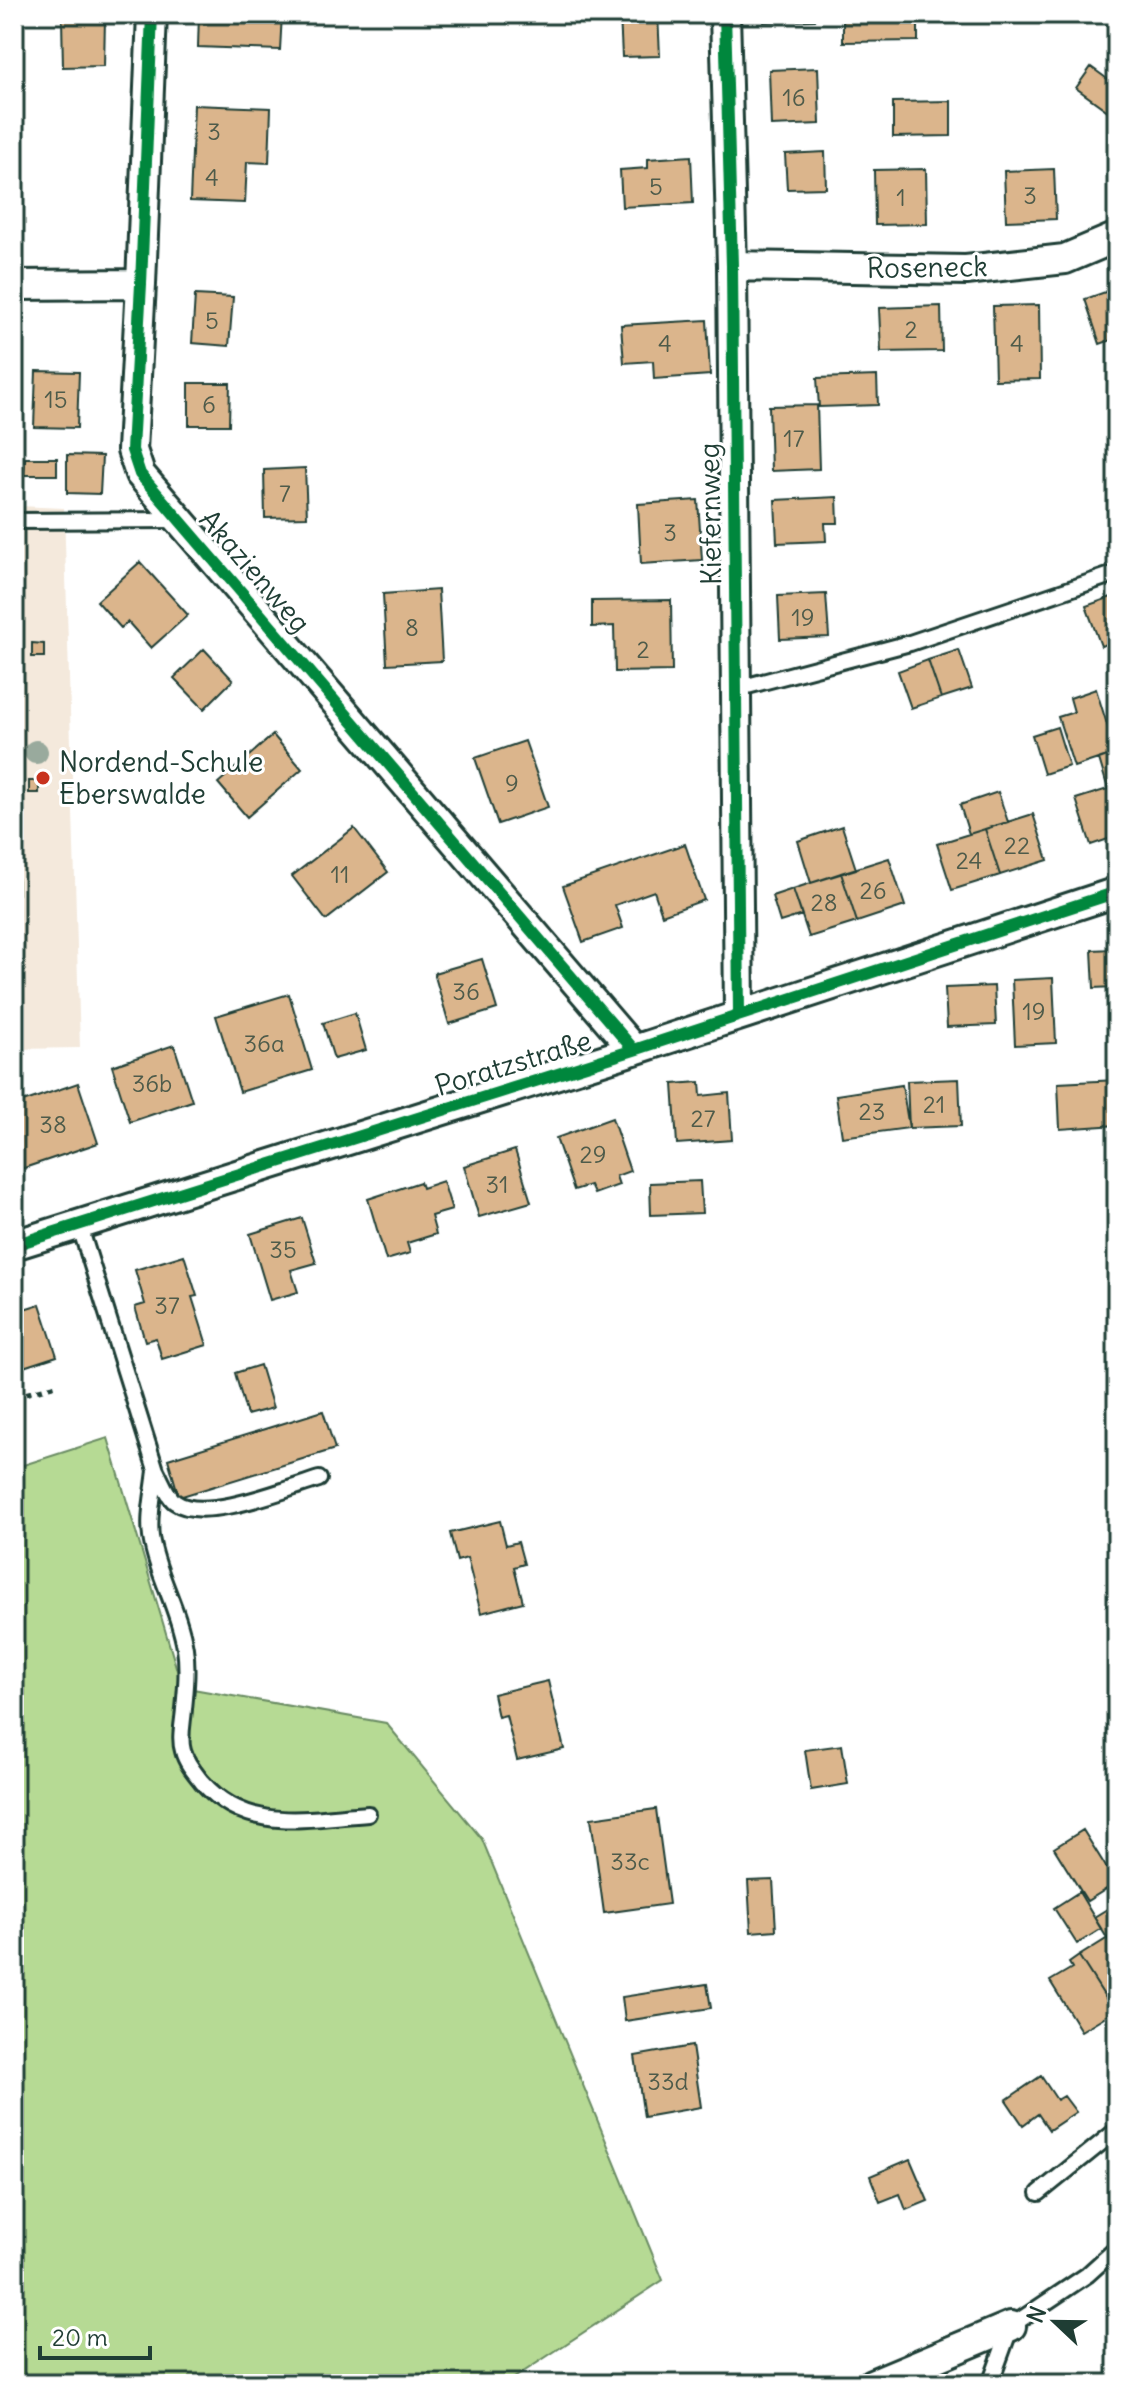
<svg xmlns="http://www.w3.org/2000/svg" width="1131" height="2398" font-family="Delius,sans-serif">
  <rect width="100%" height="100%" fill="#fff"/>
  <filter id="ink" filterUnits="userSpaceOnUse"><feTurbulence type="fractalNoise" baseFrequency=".0125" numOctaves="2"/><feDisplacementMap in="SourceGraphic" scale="16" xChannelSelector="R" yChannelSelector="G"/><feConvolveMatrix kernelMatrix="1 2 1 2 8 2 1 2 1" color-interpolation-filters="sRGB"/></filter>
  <g filter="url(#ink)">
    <!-- built -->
    <path fill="#f4e9dc" d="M14,298H17L18,506L64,508L80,1048L14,1049Z"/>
    <!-- green -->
    <path fill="#b6da94" stroke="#6a8c64" stroke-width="2" d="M14,625L20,1032L14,1033Z
      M108,1438L182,1687L386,1723L482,1839L663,2280L505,2384H14V1468Z"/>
    <!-- building -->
    <path fill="#dbb58c" stroke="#1f3d34" stroke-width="2" d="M199,14H282L280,50L198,47Z
      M620,14H658L660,56L622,57Z
      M763,14H814L815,20L764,22Z
      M62,18H105L104,66L63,67Z
      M918,19V41L843,42V20Z
      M1091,67L1117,86V107L1112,114L1076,88Z
      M818,68L820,124L771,126L769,70Z
      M951,101V136L893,137V102Z
      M194,105L271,108L269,163L247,162L245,203L190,201Z
      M825,152L826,188L787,189L785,154Z
      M691,156L693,203L622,207L620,170L648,168V159Z
      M926,169L927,224L875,225L874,170Z
      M1054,169L1056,219L1006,221L1004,171Z
      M1117,288V338L1100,344L1085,299Z
      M195,295L233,297L229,346L192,343Z
      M1039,305L1040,379L995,380L993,306Z
      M941,306L942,351L881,352L879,308Z
      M707,320L710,375L654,379L653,361L624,363L621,325Z
      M36,371L79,372L77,428L34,427Z
      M877,376L878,405L819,407L817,378Z
      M189,383H230L229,425H189Z
      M817,405L819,469L771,471L769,406Z
      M67,455L102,456L100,494L67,493Z
      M25,458H57V475H24Z
      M305,468L307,517L265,518L264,470Z
      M837,497L838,523H825L826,541L777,543L775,500Z
      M698,500L702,560L641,564L638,504Z
      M140,562L188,615L151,648L128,622L121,628L97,601Z
      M438,590L442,661L387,664L383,594Z
      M826,594L829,637L780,639L778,596Z
      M1117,595V641L1101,646L1086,606Z
      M671,600L672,671L615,672L614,626L592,627V601Z
      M32,643L44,644V657H32Z
      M204,649L233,680L204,709L174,678Z
      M959,650L972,688L941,698L928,660Z
      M928,660L941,698L911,708L898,671Z
      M1096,689L1116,753L1074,767L1058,717L1074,712L1070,698Z
      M1057,727L1069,766L1044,774L1032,735Z
      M273,735L302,769L247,817L218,783Z
      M525,741L548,807L498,824L475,758Z
      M1116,753L1117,786L1108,789L1099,759Z
      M29,781H39V793H29Z
      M1117,786V836L1091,845L1076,799Z
      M998,792L1008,822L969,834L960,805Z
      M1033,814L1048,860L1000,875L985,829Z
      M842,826L856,869L811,883L798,841Z
      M354,828L388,872L326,920L292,876Z
      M985,829L1000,875L952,890L937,844Z
      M685,844L704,900L662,915L654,891L615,905L623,928L583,942L563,886Z
      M889,858L905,906L857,922L841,873Z
      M841,873L857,922L809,937L793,889Z
      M793,889L802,915L780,922L772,896Z
      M1113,949L1114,987L1094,988L1092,950Z
      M482,959L497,1009L449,1024L434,973Z
      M1053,978L1056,1043L1015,1045L1012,980Z
      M994,986L996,1025L947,1027L945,988Z
      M289,994L312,1070L240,1092L216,1016Z
      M355,1013L366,1050L334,1059L323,1023Z
      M174,1045L192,1101L130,1122L112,1066Z
      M959,1079L961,1126L909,1128L907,1081Z
      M1117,1080V1125L1060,1129L1058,1083Z
      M700,1082L701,1096L729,1093L732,1140L677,1144L673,1084Z
      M78,1083L98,1143L15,1171L14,1105Z
      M902,1085L909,1128L842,1137L836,1095Z
      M612,1118L630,1171L616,1176L619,1185L594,1194L590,1185L574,1190L556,1138Z
      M515,1150L531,1202L479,1217L464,1166Z
      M443,1181L452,1210L431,1216L436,1234L407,1243L410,1253L386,1260L368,1199L420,1182L422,1188Z
      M700,1181L702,1213L651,1215L650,1183Z
      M302,1218L316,1263L291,1270L298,1292L270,1300L250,1234Z
      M184,1255L197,1296L192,1297L207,1345L162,1359L156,1338L145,1341L135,1307L145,1304L135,1270Z
      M40,1304L57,1356L14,1370V1312Z
      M260,1365L273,1408L247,1415L235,1373Z
      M323,1411L335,1449L179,1497L168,1459Z
      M500,1521L506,1545L518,1542L524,1564L514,1567L523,1602L481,1613L467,1558L457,1561L450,1533Z
      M548,1681L564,1749L517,1760L506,1715L498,1717L493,1694Z
      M842,1745L848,1784L811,1790L805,1750Z
      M656,1809L669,1904L604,1913L591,1818Z
      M1083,1830L1116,1883L1087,1901L1054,1848Z
      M773,1880L776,1930L751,1932L748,1881Z
      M1079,1892L1101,1929L1077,1944L1054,1908Z
      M1117,1903V1954L1094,1917Z
      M1108,1938L1117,1954V1997L1109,2003L1079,1956Z
      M1079,1956L1114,2011L1081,2031L1050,1981L1072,1968L1069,1963Z
      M707,1984L711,2008L625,2021L622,1997Z
      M692,2046L701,2107L644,2117L635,2056Z
      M1041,2076L1057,2100L1064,2096L1076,2112L1049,2130L1038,2114L1023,2125L1006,2100Z
      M910,2159L928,2201L906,2210L900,2194L880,2202L870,2176Z"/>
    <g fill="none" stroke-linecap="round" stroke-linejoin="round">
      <!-- lane casing -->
      <g stroke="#1f3d34" stroke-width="20">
        <path id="lane" d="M14,521L178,520
          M736,689L910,643L1117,573
          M79,1224L156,1470C161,1479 167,1496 175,1502C204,1523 286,1489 319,1479
          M156,1470C154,1492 148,1515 151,1537C157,1575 179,1609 185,1648C188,1668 186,1689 184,1709C183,1723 179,1738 183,1751C186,1763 195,1773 202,1782C248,1834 307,1818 368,1814
          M1039,2193L1117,2130
          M990,2384L1011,2326L1087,2275L1117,2248"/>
      </g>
      <!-- street casing -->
      <g stroke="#1f3d34" stroke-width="34">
        <path id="street" d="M152,14L141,284L132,450L140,474L634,1050
          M725,14L732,266L739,1014
          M732,266L966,270L1065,259L1117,237
          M14,285L141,284
          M14,1245L634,1050L1117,892
          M872,2384L1011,2326"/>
      </g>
      <!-- path -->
      <path stroke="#1f3d34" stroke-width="5" stroke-dasharray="6 6" stroke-linecap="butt" d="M14,1397L60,1384"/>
      <!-- lane -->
      <use href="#lane" stroke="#fff" stroke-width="14"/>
      <!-- street -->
      <use href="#street" stroke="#fff" stroke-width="28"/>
      <!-- cycleway casing -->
      <g stroke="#fff" stroke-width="17">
        <path id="cycleway" d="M152,14L141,284L132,450L140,474L634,1050
          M725,14L732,266L739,1014
          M14,1245L634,1050L1117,892"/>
      </g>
      <!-- cycleway -->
      <use href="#cycleway" stroke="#00873e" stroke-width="12"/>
    </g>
    <!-- trees -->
    <circle fill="#99aa9d" cx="36" cy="752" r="12"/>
  </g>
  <!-- markers -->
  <circle fill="#c8321e" stroke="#fff" stroke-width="3" cx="43" cy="778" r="8"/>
  <g text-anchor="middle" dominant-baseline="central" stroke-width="6" stroke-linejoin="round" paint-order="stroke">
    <!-- number labels -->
    <g font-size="24" fill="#4e5b4a">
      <text x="794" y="97">16</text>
      <text x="214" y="131">3</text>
      <text x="212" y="177">4</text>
      <text x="656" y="186">5</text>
      <text x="1030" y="195">3</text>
      <text x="901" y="197">1</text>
      <text x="212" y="320">5</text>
      <text x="911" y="329">2</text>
      <text x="665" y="343">4</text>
      <text x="1017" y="343">4</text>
      <text x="56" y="399">15</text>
      <text x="209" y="404">6</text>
      <text x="794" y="438">17</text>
      <text x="285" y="493">7</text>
      <text x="670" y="532">3</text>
      <text x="803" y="617">19</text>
      <text x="412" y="627">8</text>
      <text x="643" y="649">2</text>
      <text x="512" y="783">9</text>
      <text x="1017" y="845">22</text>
      <text x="969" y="860">24</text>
      <text x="340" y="874">11</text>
      <text x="873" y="890">26</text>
      <text x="824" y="902">28</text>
      <text x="466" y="991">36</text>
      <text x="1034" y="1011">19</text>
      <text x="264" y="1043">36a</text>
      <text x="152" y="1083">36b</text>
      <text x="934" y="1104">21</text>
      <text x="872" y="1111">23</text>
      <text x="703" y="1118">27</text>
      <text x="53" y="1124">38</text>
      <text x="593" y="1154">29</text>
      <text x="497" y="1184">31</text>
      <text x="283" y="1249">35</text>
      <text x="167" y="1305">37</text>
      <text x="630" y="1861">33c</text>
      <text x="668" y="2081">33d</text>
    </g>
    <!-- street labels -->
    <g font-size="28" fill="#1f3d34" stroke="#fff">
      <text transform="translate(927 267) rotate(-1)">Roseneck</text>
      <text transform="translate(710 514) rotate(-91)">Kiefernweg</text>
      <text transform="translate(255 571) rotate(49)">Akazienweg</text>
      <text transform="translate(513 1063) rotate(-17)">Poratzstraße</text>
    </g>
    <!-- poi labels -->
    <g font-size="28" fill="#1f3d34" stroke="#fff" text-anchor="start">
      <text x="59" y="762">Nordend-Schule<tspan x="59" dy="32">Eberswalde</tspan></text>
    </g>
  </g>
  <!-- margin -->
  <rect width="1131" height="2398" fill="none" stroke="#fff" stroke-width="48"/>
  <rect x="24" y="24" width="1083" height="2350" fill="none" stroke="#1f3d34" stroke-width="3" filter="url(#ink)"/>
  <!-- north arrow -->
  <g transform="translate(1055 2322) rotate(292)" stroke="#ffffff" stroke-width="6" paint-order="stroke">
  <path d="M0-6L14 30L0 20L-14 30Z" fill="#1f3d34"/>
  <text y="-12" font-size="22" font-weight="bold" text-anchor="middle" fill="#1f3d34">N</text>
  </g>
  <!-- scale -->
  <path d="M40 2346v12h110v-12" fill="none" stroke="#1f3d34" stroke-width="4"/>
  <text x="52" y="2346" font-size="24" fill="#1f3d34" stroke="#ffffff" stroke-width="6" paint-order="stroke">20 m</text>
</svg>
